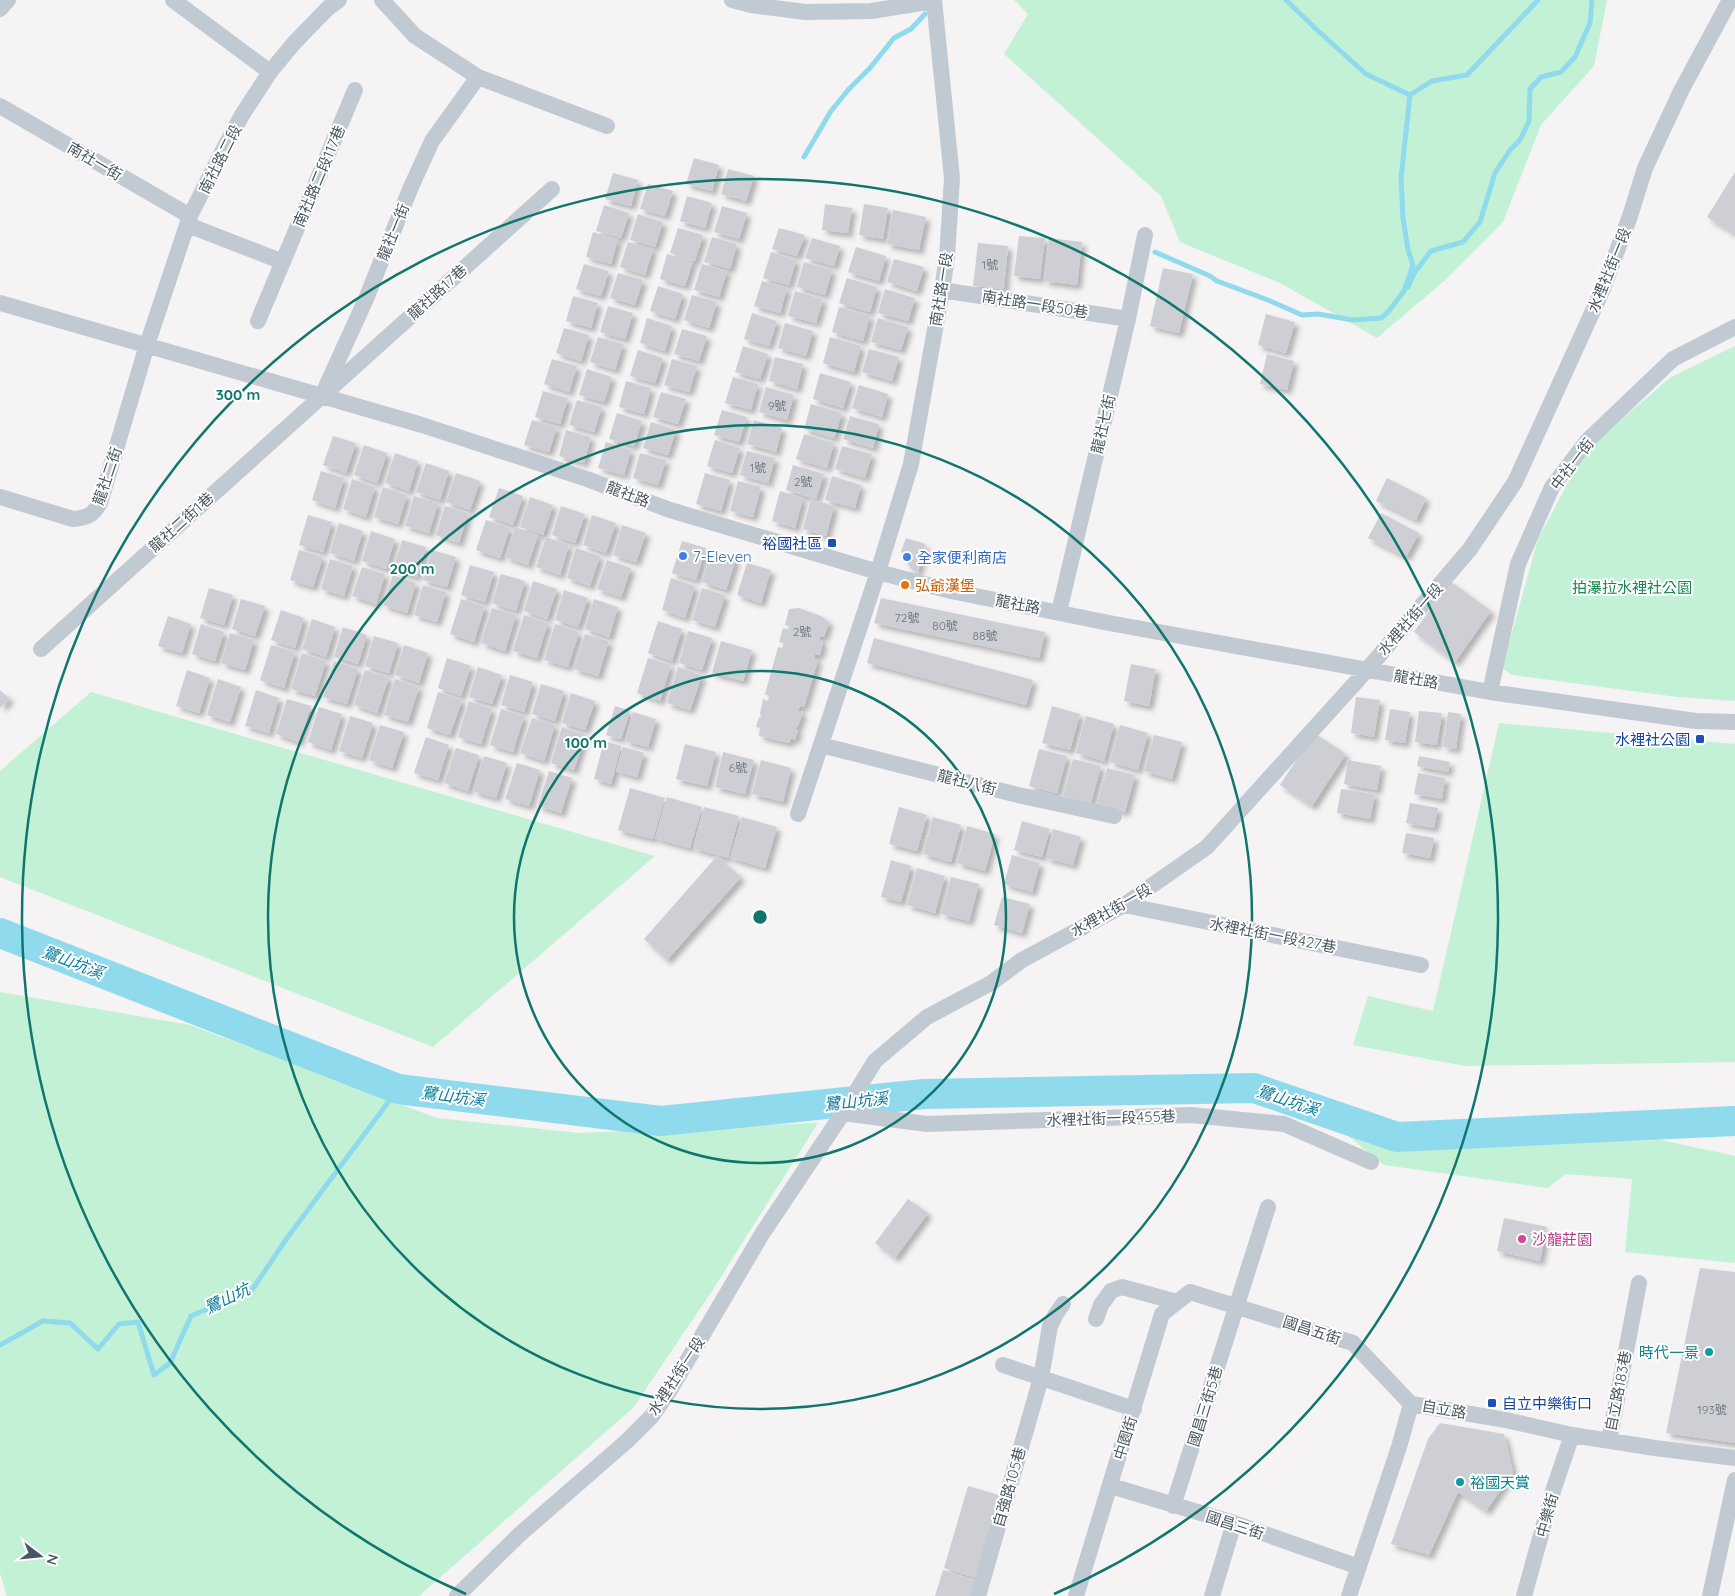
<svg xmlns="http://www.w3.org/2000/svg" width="1735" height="1596" font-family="Quicksand,'Noto Sans TC',sans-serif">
  <defs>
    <filter id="shadow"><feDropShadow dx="4.5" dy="4.5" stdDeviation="2.5" flood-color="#0004"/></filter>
  </defs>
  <rect width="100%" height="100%" fill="#f5f3f3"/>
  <!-- green -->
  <path fill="#c3f1d5" d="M1014,0H1607L1594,66L1541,125L1503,222L1444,281L1377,338L1280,283L1180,242L1161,196L1004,54L1028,14Z
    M1735,346V701L1677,697L1512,675L1502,668L1538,539L1588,445L1616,424L1671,377Z
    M91,692L655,856L433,1047L0,877V771Z
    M1499,723L1735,744V1062L1465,1066L1353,1045L1368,996L1433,1011Z
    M0,992L190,1025L437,1118L579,1133L818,1123L712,1291L633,1408L419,1596H7L0,1573Z
    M1347,1135L1399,1149L1661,1140L1735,1156V1263L1625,1252L1632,1179L1566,1174L1548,1188L1384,1165Z"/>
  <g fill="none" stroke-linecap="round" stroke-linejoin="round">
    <!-- stream -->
    <path stroke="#90daee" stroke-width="5" d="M1286,0L1316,29L1366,74L1410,95
      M804,157L831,111L849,89L870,68L894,38L911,29L925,14
      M1155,252L1210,276L1217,281L1268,300L1302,315L1318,314L1353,320L1381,318L1389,311L1404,291L1413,265L1408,250L1403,218L1401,178L1410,95L1432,81L1467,75L1538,0
      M1408,287L1415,272L1431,251L1463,242L1480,222L1495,173L1510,150L1520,140L1529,121L1530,89L1541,77L1561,72L1575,57L1590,23L1592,0
      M0,1345L43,1321L70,1323L98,1349L119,1324L138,1322L154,1375L170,1363L191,1316L252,1290L287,1238L398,1089"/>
    <!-- river -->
    <path stroke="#90daee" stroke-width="30" d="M0,933L398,1089L661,1121L924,1094L1254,1088L1397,1137L1735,1121"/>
  </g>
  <!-- building -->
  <path fill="#cdcfd5" filter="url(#shadow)" d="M694,158L719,165L712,191L686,184Z
    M728,169L754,176L746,201L721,194Z
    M1735,172V234L1707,217Z
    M613,173L638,180L631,206L605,199Z
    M648,184L673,191L665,216L640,209Z
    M687,196L712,203L705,228L680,221Z
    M825,204L852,208L848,233L822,230Z
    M864,204L888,208L883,239L859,235Z
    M604,205L629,213L621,238L596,231Z
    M722,206L747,213L739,239L714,232Z
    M893,210L926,217L919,250L887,244Z
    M638,214L663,222L655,247L630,240Z
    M678,228L703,235L695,261L670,253Z
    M779,228L805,235L797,256L772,249Z
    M593,232L618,239L611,264L586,257Z
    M1019,236L1045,238L1040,279L1014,276Z
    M712,237L737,244L730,269L704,262Z
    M812,238L840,246L834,266L805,258Z
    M1049,238L1082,242L1077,285L1044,281Z
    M628,242L653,249L645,275L620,267Z
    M978,243L1008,246L1004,289L973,286Z
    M856,247L886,256L879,281L848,272Z
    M771,252L796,260L789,285L763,278Z
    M667,254L693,261L685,286L660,279Z
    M894,259L924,267L917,291L887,282Z
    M804,262L832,270L825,295L797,287Z
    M584,264L609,271L601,296L576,289Z
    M702,264L727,271L719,297L694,290Z
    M1163,268L1193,274L1179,333L1150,326Z
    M618,273L643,280L635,305L610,298Z
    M847,278L877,287L870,312L839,303Z
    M762,281L787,288L780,313L754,306Z
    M658,286L683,294L675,319L650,311Z
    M885,289L915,298L908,321L878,313Z
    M795,291L823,299L816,323L788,316Z
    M692,295L717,302L709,328L684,320Z
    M573,296L598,303L591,328L566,321Z
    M608,306L633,313L625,339L600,332Z
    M839,307L870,316L863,341L832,332Z
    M752,313L777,321L769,346L744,339Z
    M1266,314L1295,322L1286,353L1258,345Z
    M647,318L672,326L665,351L640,343Z
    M878,318L908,327L901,350L871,342Z
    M785,323L813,331L806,356L778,348Z
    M564,328L589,335L581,361L556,353Z
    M682,329L707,336L699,361L674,354Z
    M598,337L623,344L615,370L590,362Z
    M830,337L861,346L854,372L823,363Z
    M743,346L768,354L760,379L735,372Z
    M869,349L899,357L892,381L862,372Z
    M638,350L663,358L655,383L630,376Z
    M1267,354L1294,361L1287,390L1260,384Z
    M775,357L803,364L797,389L769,381Z
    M552,359L577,366L569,392L544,384Z
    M672,359L697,366L689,392L664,385Z
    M587,369L612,377L604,402L579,395Z
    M820,373L851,382L843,408L813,399Z
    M733,377L758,384L751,410L725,403Z
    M626,381L651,388L644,414L619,407Z
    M859,385L888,394L882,417L852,408Z
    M766,387L794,395L787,420L759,412Z
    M543,391L568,398L560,424L535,417Z
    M661,392L686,399L678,424L653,417Z
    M577,400L602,407L594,432L569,425Z
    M811,404L842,413L834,438L804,429Z
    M722,410L747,417L739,442L714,435Z
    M617,413L642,421L634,446L609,439Z
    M850,416L879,424L873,448L843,439Z
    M532,420L557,427L549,452L524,445Z
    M754,420L782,428L776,452L747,444Z
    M651,422L676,430L668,455L643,448Z
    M566,430L591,437L584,463L559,456Z
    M804,434L834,443L827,468L796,459Z
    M333,436L356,443L346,473L323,465Z
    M715,440L740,448L732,473L707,466Z
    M606,442L631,450L624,475L598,468Z
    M364,445L387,453L377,483L354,475Z
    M842,446L872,454L865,478L835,469Z
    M747,451L775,458L768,483L740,475Z
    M395,453L418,461L409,491L385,483Z
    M640,453L666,460L658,485L633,478Z
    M426,463L449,471L440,500L416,492Z
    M793,465L824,474L816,499L786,490Z
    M321,471L344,478L335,508L312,500Z
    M456,473L480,481L470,510L446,502Z
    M705,473L730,480L721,511L696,504Z
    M832,476L861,485L855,508L825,500Z
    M1387,478L1426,498L1416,520L1376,501Z
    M352,479L375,487L366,517L343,509Z
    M738,481L761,487L753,517L730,511Z
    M383,487L407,495L398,524L374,517Z
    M499,488L523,496L513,525L489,517Z
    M780,491L803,498L795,528L772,521Z
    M414,496L438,503L429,533L405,526Z
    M530,497L553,505L543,535L520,527Z
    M811,499L834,506L826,536L803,529Z
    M445,506L468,513L459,543L436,535Z
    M561,506L585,514L575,543L552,535Z
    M1381,513L1419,533L1406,557L1368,538Z
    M308,515L332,522L323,552L299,545Z
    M592,515L616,523L606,553L583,545Z
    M486,520L510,528L500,558L476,550Z
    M339,523L363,531L354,561L330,553Z
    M622,525L646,533L636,562L613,555Z
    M515,527L538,535L528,565L505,557Z
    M371,531L395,539L386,569L362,561Z
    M546,537L569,545L560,575L536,567Z
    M906,538L925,544L918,573L911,569L901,551Z
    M402,540L426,547L417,577L393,570Z
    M682,541L706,548L696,580L672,573Z
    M576,548L600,556L590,586L567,578Z
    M299,550L323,557L313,587L290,580Z
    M432,550L456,557L447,587L423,580Z
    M712,550L736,558L726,590L702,582Z
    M330,559L353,566L344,596L321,589Z
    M607,560L631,568L621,597L597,589Z
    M747,563L771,570L761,603L737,595Z
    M470,565L494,572L485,602L461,595Z
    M362,567L385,574L376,604L352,596Z
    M501,574L525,581L516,611L492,603Z
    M393,575L416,583L407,613L383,605Z
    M671,578L695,586L685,618L662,610Z
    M533,581L557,589L547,619L524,611Z
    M1450,581L1491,611L1455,662L1414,632Z
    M423,585L446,592L437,622L414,615Z
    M209,588L233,595L224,625L200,618Z
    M702,588L725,595L715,627L692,620Z
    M564,590L588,598L578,627L555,620Z
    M881,598L1045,632L1039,658L874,623Z
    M241,599L265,606L255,636L232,629Z
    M461,599L485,606L474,642L450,634Z
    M594,599L618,607L609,637L585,629Z
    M492,608L516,615L505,651L481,643Z
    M799,608L821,616L829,622L824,637L820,636L819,639L823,641L820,655L815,654L814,659L818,660L804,707L800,706L798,711L803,712L798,726L795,729L798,730L795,740L791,738L789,743L759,736L760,728L756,727L759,717L761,718L760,713L763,699L768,701L769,696L765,694L778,647L782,648L784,643L779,642L783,628L788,629L789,626L785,625L789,609Z
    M281,610L304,618L295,648L271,640Z
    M524,615L548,623L537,658L513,651Z
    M168,616L191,624L182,653L158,646Z
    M312,619L335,627L326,657L302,649Z
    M658,621L682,629L672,661L648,653Z
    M201,624L224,632L215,661L192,654Z
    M555,624L579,632L568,667L544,660Z
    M343,627L367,635L358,664L334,657Z
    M688,631L712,638L702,670L679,663Z
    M230,633L254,640L245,670L221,663Z
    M585,634L609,641L598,676L574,669Z
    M374,636L398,643L389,673L365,666Z
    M874,638L1033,680L1026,705L867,663Z
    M721,641L752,650L743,681L712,673Z
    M271,645L295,652L284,688L260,680Z
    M404,645L428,653L419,683L395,675Z
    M302,653L326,661L315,696L291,689Z
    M447,658L471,666L461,696L438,688Z
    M648,658L671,665L660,701L637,693Z
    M334,661L358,669L347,704L323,697Z
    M1131,664L1156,669L1149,706L1124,701Z
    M478,667L502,675L492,704L469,697Z
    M678,667L702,675L690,710L667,703Z
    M187,670L210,678L199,713L176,706Z
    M365,670L389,677L377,713L354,705Z
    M510,675L533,682L524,712L501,705Z
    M218,679L241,687L230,722L207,715Z
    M395,679L419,687L408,722L384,715Z
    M541,684L564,691L555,721L532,714Z
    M0,690L10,699L0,708Z
    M256,690L279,698L269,733L245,726Z
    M438,692L462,700L450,735L427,728Z
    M571,693L595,701L585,730L562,723Z
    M1356,697L1380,700L1374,737L1351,733Z
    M287,699L311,706L299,742L276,734Z
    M469,701L492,709L481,744L458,737Z
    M615,706L630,711L621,739L606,735Z
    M1052,706L1080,714L1070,750L1042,743Z
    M319,707L342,714L331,750L308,742Z
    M501,709L524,716L513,752L490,745Z
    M1390,709L1410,712L1405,743L1385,740Z
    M1419,711L1442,713L1437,745L1415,742Z
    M633,712L656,719L648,747L625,741Z
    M1448,712L1461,714L1456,749L1443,747Z
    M350,716L373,723L362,758L339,751Z
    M1086,716L1114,724L1104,761L1076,753Z
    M532,718L555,725L544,761L520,753Z
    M380,725L404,732L392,768L369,760Z
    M1120,725L1148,733L1138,770L1110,762Z
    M562,727L585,735L574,770L551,763Z
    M1314,733L1346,754L1312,806L1280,785Z
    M1154,735L1182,742L1172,779L1144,771Z
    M426,737L449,745L438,780L414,773Z
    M604,741L621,746L611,784L594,779Z
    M685,744L716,752L707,786L676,779Z
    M623,747L644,753L637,777L616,771Z
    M456,748L479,755L468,791L444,783Z
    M1039,749L1067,756L1057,793L1029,786Z
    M723,752L754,760L745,794L715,787Z
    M484,756L507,763L496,798L473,791Z
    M1419,756L1450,762L1448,772L1417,766Z
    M1073,759L1101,766L1091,803L1063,796Z
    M761,760L791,768L783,802L752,794Z
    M1348,760L1381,766L1377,790L1344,784Z
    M517,763L540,770L529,806L505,799Z
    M1107,768L1135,775L1125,812L1097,805Z
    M549,771L572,778L561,813L538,806Z
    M1418,773L1445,778L1442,799L1414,794Z
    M630,788L665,798L653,839L618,830Z
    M1341,789L1375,794L1370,819L1337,813Z
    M667,797L702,807L690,848L655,838Z
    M1410,803L1438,808L1434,828L1406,823Z
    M704,807L739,816L728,858L693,848Z
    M899,807L927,815L917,851L889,844Z
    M742,817L777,827L765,868L730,858Z
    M933,817L961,825L951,862L923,854Z
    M1022,821L1050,829L1042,857L1014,850Z
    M967,826L995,834L985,871L957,863Z
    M1053,829L1081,837L1073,865L1046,858Z
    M1406,833L1434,838L1430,858L1402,853Z
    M1012,855L1040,863L1032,892L1004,884Z
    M717,856L741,877L667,960L644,939Z
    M891,860L911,866L901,902L881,897Z
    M917,868L945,876L935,913L907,905Z
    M951,877L979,884L969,921L941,914Z
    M1002,897L1030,904L1022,933L994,925Z
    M908,1199L928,1213L895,1258L875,1243Z
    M1504,1218L1547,1227L1540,1261L1497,1251Z
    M1700,1268L1735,1272V1443L1666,1433Z
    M1440,1423L1504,1434L1513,1472L1486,1511L1458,1492L1429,1555L1391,1544L1428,1439Z
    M968,1486L1002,1496L976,1578L944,1568Z
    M943,1570L975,1580L970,1596H935Z"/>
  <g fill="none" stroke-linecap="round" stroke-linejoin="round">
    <!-- street -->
    <path stroke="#c1cad2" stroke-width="16" d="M173,0L270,72
      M382,0L415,36L478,77L607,126
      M732,0L751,5L805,12L871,11L934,1
      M0,9L8,0
      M0,106L190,216
      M188,225L283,262
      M942,290L1128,319
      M0,303L422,425L587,479L670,510L878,572L951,591L1109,623L1490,692L1696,721L1735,722
      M258,321L355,90
      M325,389L366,299L411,187L432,141L478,77
      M0,497L73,519C87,518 93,515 100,503L147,345L190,216L223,150L242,115L270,72L294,43L328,8L339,0
      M1059,612L1128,319L1145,235
      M41,649L552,189
      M1490,692L1518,564L1552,487L1587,441L1673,359L1735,327
      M821,745L1014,794L1114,816
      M798,814L878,572L911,464L942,290L947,257L952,178L934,0
      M1124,905L1421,965
      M843,1113L927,1124L1191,1115L1284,1124L1371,1162
      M1096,1319L1101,1305L1111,1291L1122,1287L1177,1302
      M1003,1365L1134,1409
      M1609,1441L1639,1283
      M1111,1486L1234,1523L1359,1567
      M1173,1506L1268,1207
      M457,1596L519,1535L627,1441L652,1416L670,1390L762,1234L843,1113L875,1061L927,1017L991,983L1022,960L1124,905L1207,847L1366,671L1470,549L1515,482L1602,291L1630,216L1645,168L1681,91L1730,0
      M978,1596L1041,1378L1050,1326L1056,1314L1063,1304
      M1076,1596L1162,1314L1190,1292L1353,1343L1411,1404
      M1212,1596L1234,1523
      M1349,1596L1399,1447L1411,1404L1506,1420L1572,1435L1655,1448L1735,1458
      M1524,1596L1554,1488L1572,1435
      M1710,1596L1735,1480"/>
  </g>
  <!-- distance rings -->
  <g fill="none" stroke="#0f766e" stroke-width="2.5">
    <circle cx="760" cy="917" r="246"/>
    <circle cx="760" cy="917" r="492"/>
    <path d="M466 1594A738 738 0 1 1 1054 1594"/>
  </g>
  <!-- markers -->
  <g fill="#1a4fb4" stroke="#fff" stroke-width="2">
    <rect x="827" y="538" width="10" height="10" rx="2.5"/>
    <rect x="1695" y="734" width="10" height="10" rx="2.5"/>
    <rect x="1487" y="1398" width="10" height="10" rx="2.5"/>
  </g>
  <g fill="#3f7fe0" stroke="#fff" stroke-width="2">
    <circle cx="683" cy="556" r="5"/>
    <circle cx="907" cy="557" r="5"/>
  </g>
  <circle fill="#e8710a" stroke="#fff" stroke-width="2" cx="905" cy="585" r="5"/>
  <circle fill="#d1479c" stroke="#fff" stroke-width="2" cx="1522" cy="1239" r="5"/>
  <g fill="#0f9aa8" stroke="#fff" stroke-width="2">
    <circle cx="1709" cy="1352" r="5"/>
    <circle cx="1460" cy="1482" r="5"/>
  </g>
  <g text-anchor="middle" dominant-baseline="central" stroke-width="4" stroke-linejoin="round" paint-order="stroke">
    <!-- number labels -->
    <g font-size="12" fill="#6b747e">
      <text x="990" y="264">1號</text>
      <text x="777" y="405">9號</text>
      <text x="758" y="467">1號</text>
      <text x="803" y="481">2號</text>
      <text x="907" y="617">72號</text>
      <text x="945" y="625">80號</text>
      <text x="802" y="631">2號</text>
      <text x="985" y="635">88號</text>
      <text x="738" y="767">6號</text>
      <text x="1712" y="1409">193號</text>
    </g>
    <!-- street labels -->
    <g font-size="15" fill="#4a5661" stroke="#fff">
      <text transform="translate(220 159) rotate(-63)">南社路二段</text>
      <text transform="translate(95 161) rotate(30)">南社一街</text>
      <text transform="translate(319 176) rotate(-67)">南社路二段117巷</text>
      <text transform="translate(393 232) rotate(-68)">龍社一街</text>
      <text transform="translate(1609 270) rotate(-68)">水裡社街一段</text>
      <text transform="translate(941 289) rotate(-81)">南社路一段</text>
      <text transform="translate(437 292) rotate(-42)">龍社路17巷</text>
      <text transform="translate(1035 304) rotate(9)">南社路一段50巷</text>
      <text transform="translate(1103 424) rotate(-77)">龍社七街</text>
      <text transform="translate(1572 464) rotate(-53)">中社一街</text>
      <text transform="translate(107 476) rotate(-71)">龍社二街</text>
      <text transform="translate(628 494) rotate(21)">龍社路</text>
      <text transform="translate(181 522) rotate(-42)">龍社二街1巷</text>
      <text transform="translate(1018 604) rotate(11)">龍社路</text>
      <text transform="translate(1410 619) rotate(-49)">水裡社街一段</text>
      <text transform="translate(1416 679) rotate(10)">龍社路</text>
      <text transform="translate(967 782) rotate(14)">龍社八街</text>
      <text transform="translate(1111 910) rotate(-30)">水裡社街一段</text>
      <text transform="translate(1273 935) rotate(11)">水裡社街一段427巷</text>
      <text transform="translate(1111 1118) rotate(-2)">水裡社街一段455巷</text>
      <text transform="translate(1312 1330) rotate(18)">國昌五街</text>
      <text transform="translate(676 1376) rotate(-57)">水裡社街一段</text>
      <text transform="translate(1618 1391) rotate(-79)">自立路183巷</text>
      <text transform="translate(1205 1406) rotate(-73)">國昌三街5巷</text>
      <text transform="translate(1444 1409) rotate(10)">自立路</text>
      <text transform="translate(1125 1438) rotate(-73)">中園街</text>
      <text transform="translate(1009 1487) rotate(-74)">自強路105巷</text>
      <text transform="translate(1547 1515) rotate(-75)">中樂街</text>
      <text transform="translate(1235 1525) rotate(18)">國昌三街</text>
    </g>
    <!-- transit labels -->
    <g font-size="15" fill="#164399" stroke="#fff" text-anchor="end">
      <text x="822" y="543">裕國社區</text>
      <text x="1690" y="739">水裡社公園</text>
      <text x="1502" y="1403" text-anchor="start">自立中樂街口</text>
    </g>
    <!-- shop labels -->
    <g font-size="15" fill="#366cbe" stroke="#fff" text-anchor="start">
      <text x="693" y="556">7-Eleven</text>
      <text x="917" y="557">全家便利商店</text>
    </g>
    <!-- food labels -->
    <g font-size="15" fill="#c56008" stroke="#fff" text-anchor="start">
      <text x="915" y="585">弘爺漢堡</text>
    </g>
    <!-- park labels -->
    <g font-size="15" fill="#17864f" stroke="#fff">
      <text x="1632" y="587">拍瀑拉水裡社公園</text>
    </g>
    <!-- hotel labels -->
    <g font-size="15" fill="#b23c85" stroke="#fff" text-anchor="start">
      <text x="1532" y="1239">沙龍莊園</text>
    </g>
    <!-- culture labels -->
    <g font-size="15" fill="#0d838f" stroke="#fff" text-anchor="end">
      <text x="1699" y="1352">時代一景</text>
      <text x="1470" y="1482" text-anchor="start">裕國天賞</text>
    </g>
    <!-- water labels -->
    <g font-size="16" font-style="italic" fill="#0c7c9b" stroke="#fff">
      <text transform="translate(73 962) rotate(21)">鷺山坑溪</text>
      <text transform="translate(453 1096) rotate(7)">鷺山坑溪</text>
      <text transform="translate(1288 1100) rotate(18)">鷺山坑溪</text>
      <text transform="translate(856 1101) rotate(-6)">鷺山坑溪</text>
      <text transform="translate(227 1298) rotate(-26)">鷺山坑</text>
    </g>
  </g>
  <circle cx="760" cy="917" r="8" fill="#0f766e" stroke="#fff" stroke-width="2.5"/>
  <g font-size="15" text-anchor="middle" font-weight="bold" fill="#0f766e" stroke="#fff" stroke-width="4" stroke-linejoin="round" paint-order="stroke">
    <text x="238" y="400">300 m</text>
    <text x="412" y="574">200 m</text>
    <text x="586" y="748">100 m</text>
  </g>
  <!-- north arrow -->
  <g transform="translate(40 1556) rotate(106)" stroke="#ffffff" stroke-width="4" paint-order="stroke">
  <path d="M0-4L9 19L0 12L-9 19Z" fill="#4a5661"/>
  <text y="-8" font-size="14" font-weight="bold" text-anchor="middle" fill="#4a5661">N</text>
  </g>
</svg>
